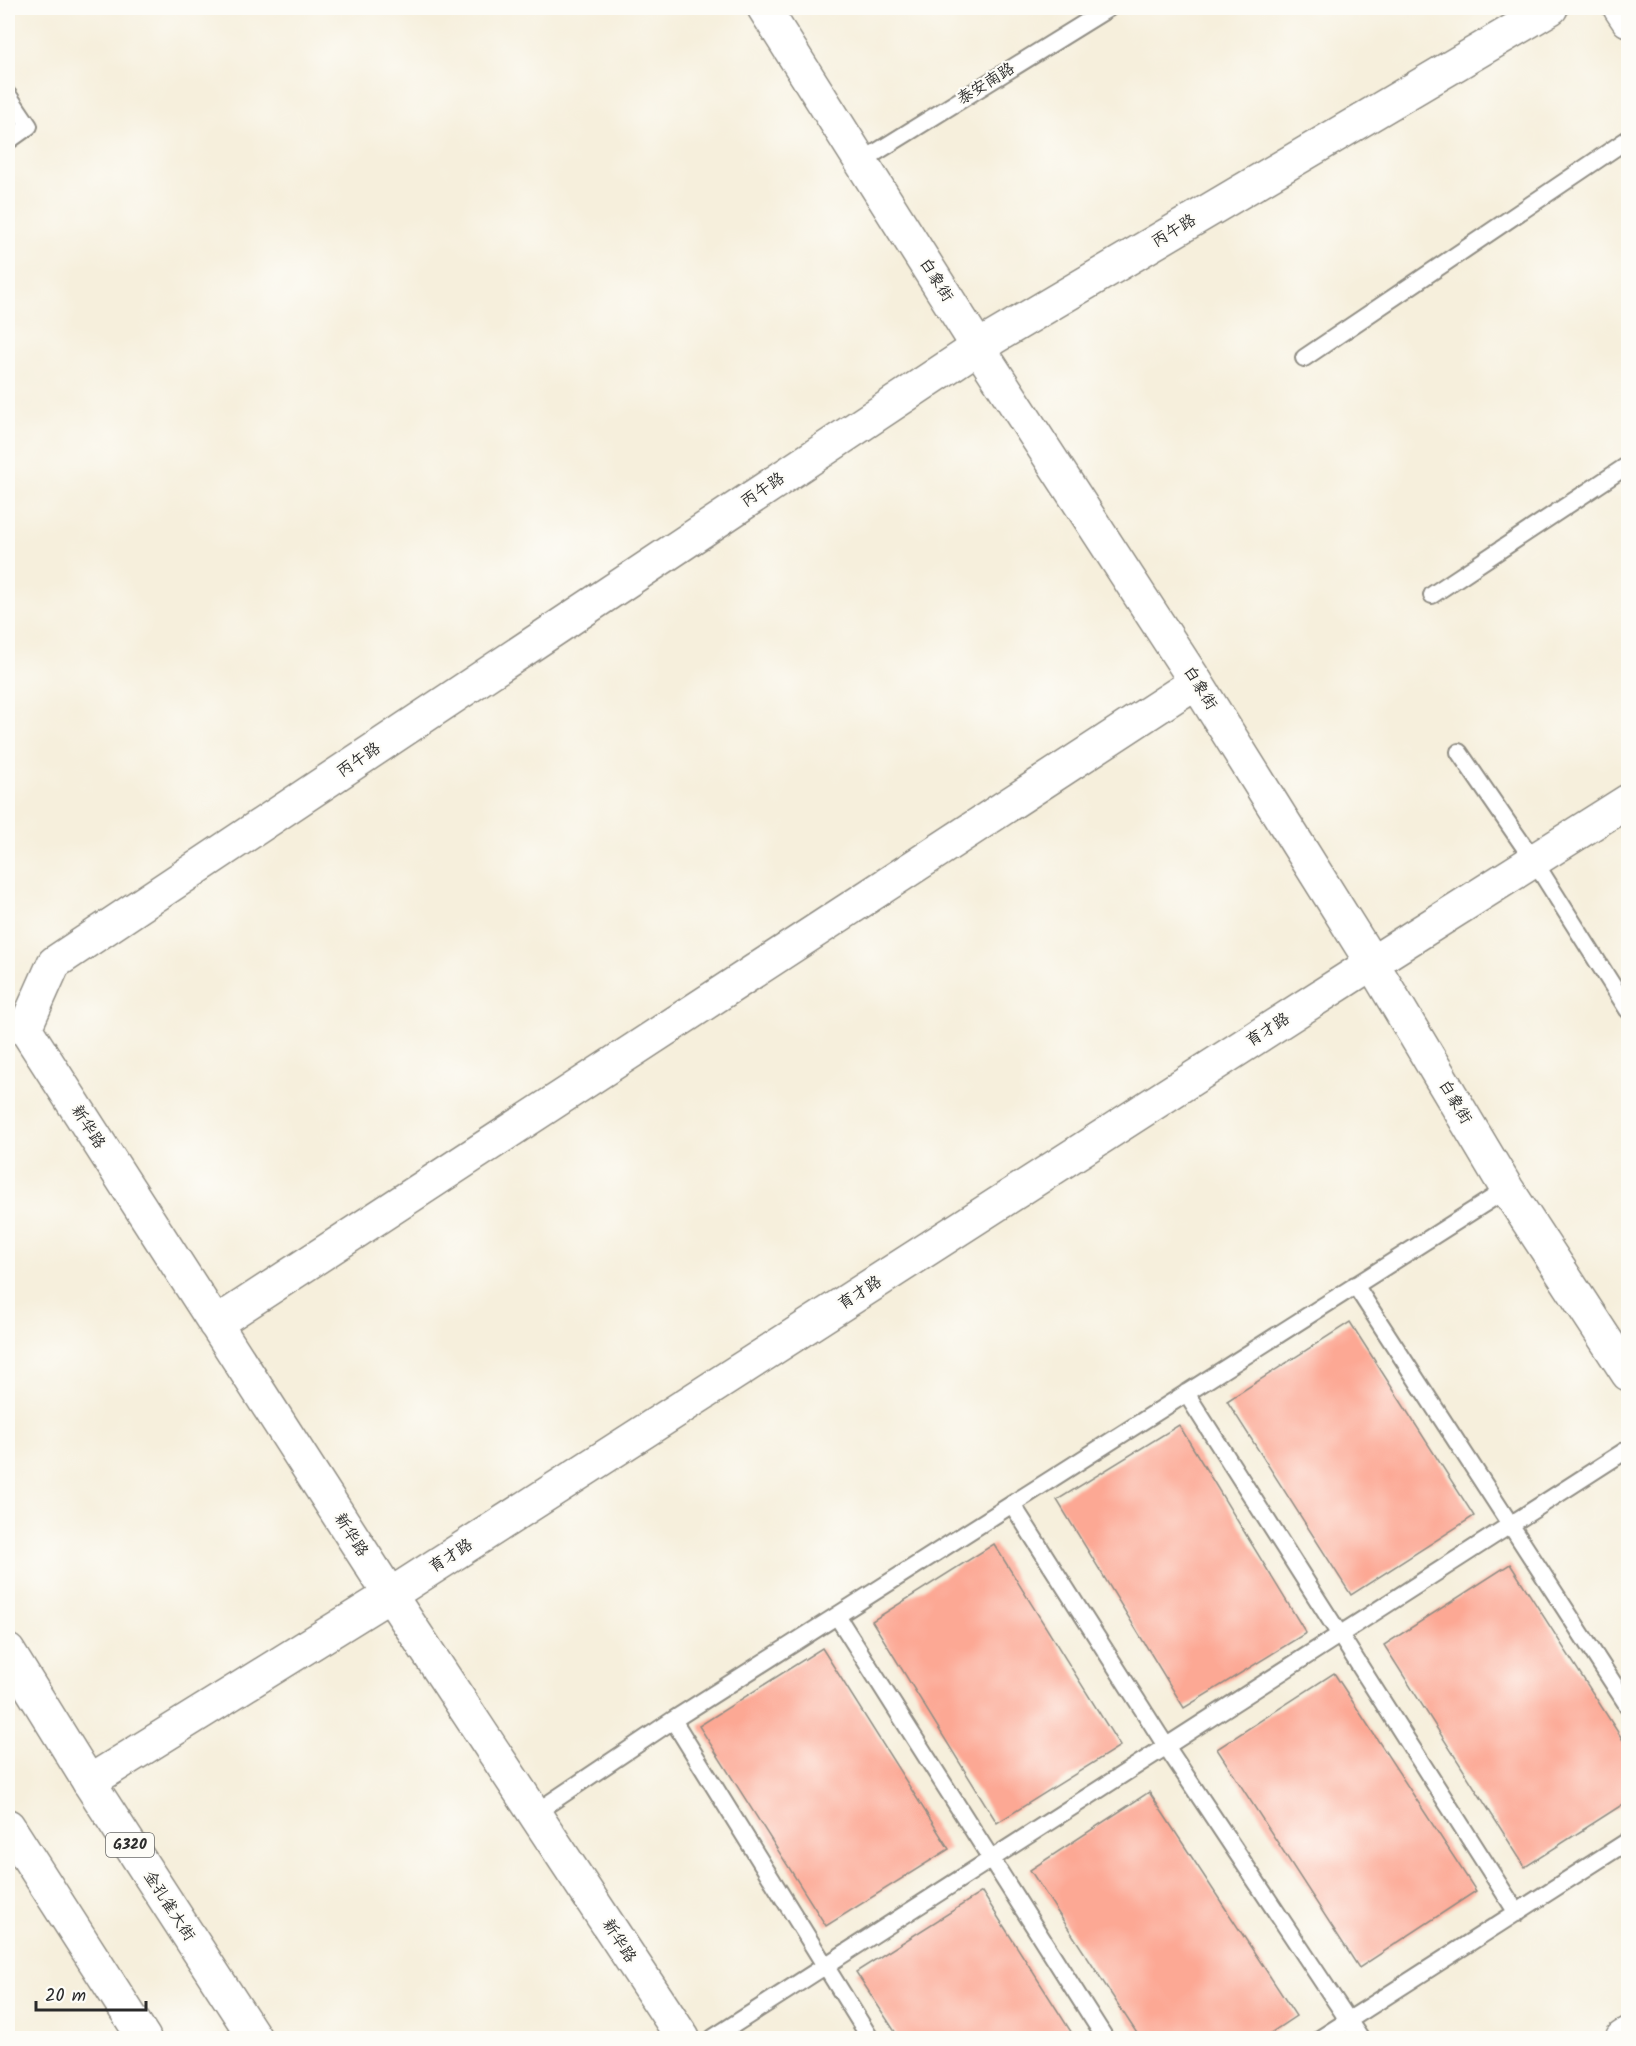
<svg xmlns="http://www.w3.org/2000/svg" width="1636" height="2046" font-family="Kalam,'LXGW WenKai TC',sans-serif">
  <rect width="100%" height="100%" fill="#fdfcf7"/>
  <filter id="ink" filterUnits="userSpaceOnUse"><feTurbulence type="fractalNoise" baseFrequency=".0167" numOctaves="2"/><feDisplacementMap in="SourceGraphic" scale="12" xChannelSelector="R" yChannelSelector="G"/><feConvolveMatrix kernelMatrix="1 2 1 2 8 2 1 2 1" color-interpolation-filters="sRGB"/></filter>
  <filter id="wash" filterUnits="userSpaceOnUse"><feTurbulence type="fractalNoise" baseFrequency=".008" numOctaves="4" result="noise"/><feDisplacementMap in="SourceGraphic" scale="24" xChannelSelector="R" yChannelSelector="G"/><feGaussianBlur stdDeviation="1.35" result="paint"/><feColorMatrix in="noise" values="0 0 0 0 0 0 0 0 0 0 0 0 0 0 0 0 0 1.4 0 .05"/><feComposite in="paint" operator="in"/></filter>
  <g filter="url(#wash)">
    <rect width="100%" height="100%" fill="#f6efdc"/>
    <g id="blocks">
      <!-- building -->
      <path fill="#fca894" d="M1350,1322L1474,1516L1351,1595L1227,1401Z
        M1179,1425L1306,1633L1184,1708L1057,1500Z
        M994,1544L1120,1746L997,1823L872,1621Z
        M1510,1564L1628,1748V1801L1525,1867L1384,1645Z
        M822,1648L949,1849L826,1926L699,1726Z
        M1334,1673L1476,1891L1359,1968L1217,1749Z
        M1149,1792L1296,2016L1263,2038H1140L1030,1870Z
        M982,1892L1075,2038H899L856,1972Z"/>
    </g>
  </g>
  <g filter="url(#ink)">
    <use href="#blocks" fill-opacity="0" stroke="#908d84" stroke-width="1.5"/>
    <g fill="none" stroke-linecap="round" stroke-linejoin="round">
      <!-- service casing -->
      <g stroke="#908d84" stroke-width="20">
        <path id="service" d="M8,95L29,126L8,141
          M862,161L1109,8
          M1304,358L1628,139
          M1432,595L1628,465
          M1459,752L1534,861L1628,1010
          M1355,1285L1628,1706
          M1186,1393L1517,1913
          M1012,1504L1166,1746L1360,2038
          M837,1616L1105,2038
          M673,1720L870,2038
          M535,1813L673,1720L1507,1189
          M713,2038L1628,1449
          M1321,2038L1628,1841"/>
      </g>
      <!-- minor casing -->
      <g stroke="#908d84" stroke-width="36">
        <path id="minor" d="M1620,8L1628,20
          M215,1324L1196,682
          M89,1782L390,1595L1372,963L1628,801
          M683,2038L390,1595L25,1028L54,963L978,347L1551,8"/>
      </g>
      <!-- tertiary casing -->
      <g stroke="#908d84" stroke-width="36">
        <path id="tertiary" d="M764,8L978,347L1196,682L1372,963L1507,1189L1628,1374
          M1622,2038L1628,2034"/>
      </g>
      <!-- trunk casing -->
      <g stroke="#908d84" stroke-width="36">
        <path id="trunk" d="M8,1651L89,1782L255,2038
          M8,1826L144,2038"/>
      </g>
      <!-- service -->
      <use href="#service" stroke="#fff" stroke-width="16"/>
      <!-- minor -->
      <use href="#minor" stroke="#fff" stroke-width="33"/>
      <!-- tertiary -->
      <use href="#tertiary" stroke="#fff" stroke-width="33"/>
      <!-- trunk -->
      <use href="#trunk" stroke="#fff" stroke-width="33"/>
    </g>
  </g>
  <g text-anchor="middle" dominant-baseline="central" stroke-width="4.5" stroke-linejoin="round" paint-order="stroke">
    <!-- shield labels -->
    <rect fill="#fdfcf7" stroke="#6a6a68" stroke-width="1.5" x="106" y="1833" width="48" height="24" rx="4.5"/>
    <g font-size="15" font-weight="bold" fill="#2b2b2b">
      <text x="130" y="1845">G320</text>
    </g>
    <!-- street labels -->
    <g font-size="16" fill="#2b2b2b" stroke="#fdfcf7">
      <text transform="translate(986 84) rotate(-32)">泰安南路</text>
      <text transform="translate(1174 231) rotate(-31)">丙午路</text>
      <text transform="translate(936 280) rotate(58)">白象街</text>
      <text transform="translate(763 490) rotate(-34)">丙午路</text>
      <text transform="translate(1200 688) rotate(58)">白象街</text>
      <text transform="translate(359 760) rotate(-34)">丙午路</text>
      <text transform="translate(1268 1030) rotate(-33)">育才路</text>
      <text transform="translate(1455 1102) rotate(59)">白象街</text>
      <text transform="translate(88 1127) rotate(57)">新华路</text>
      <text transform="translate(860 1293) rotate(-33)">育才路</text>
      <text transform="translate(351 1535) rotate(57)">新华路</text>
      <text transform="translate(451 1556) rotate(-33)">育才路</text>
      <text transform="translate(169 1906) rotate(57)">金孔雀大街</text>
      <text transform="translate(619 1941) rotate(57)">新华路</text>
    </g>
  </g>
  <!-- margin -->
  <rect width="1636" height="2046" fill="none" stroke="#fdfcf7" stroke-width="30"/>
  <!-- scale -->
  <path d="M36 2001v9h110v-9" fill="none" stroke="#2b2b2b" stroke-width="3"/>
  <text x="45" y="2001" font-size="18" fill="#2b2b2b" stroke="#fdfcf7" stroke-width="4.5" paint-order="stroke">20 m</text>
</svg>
